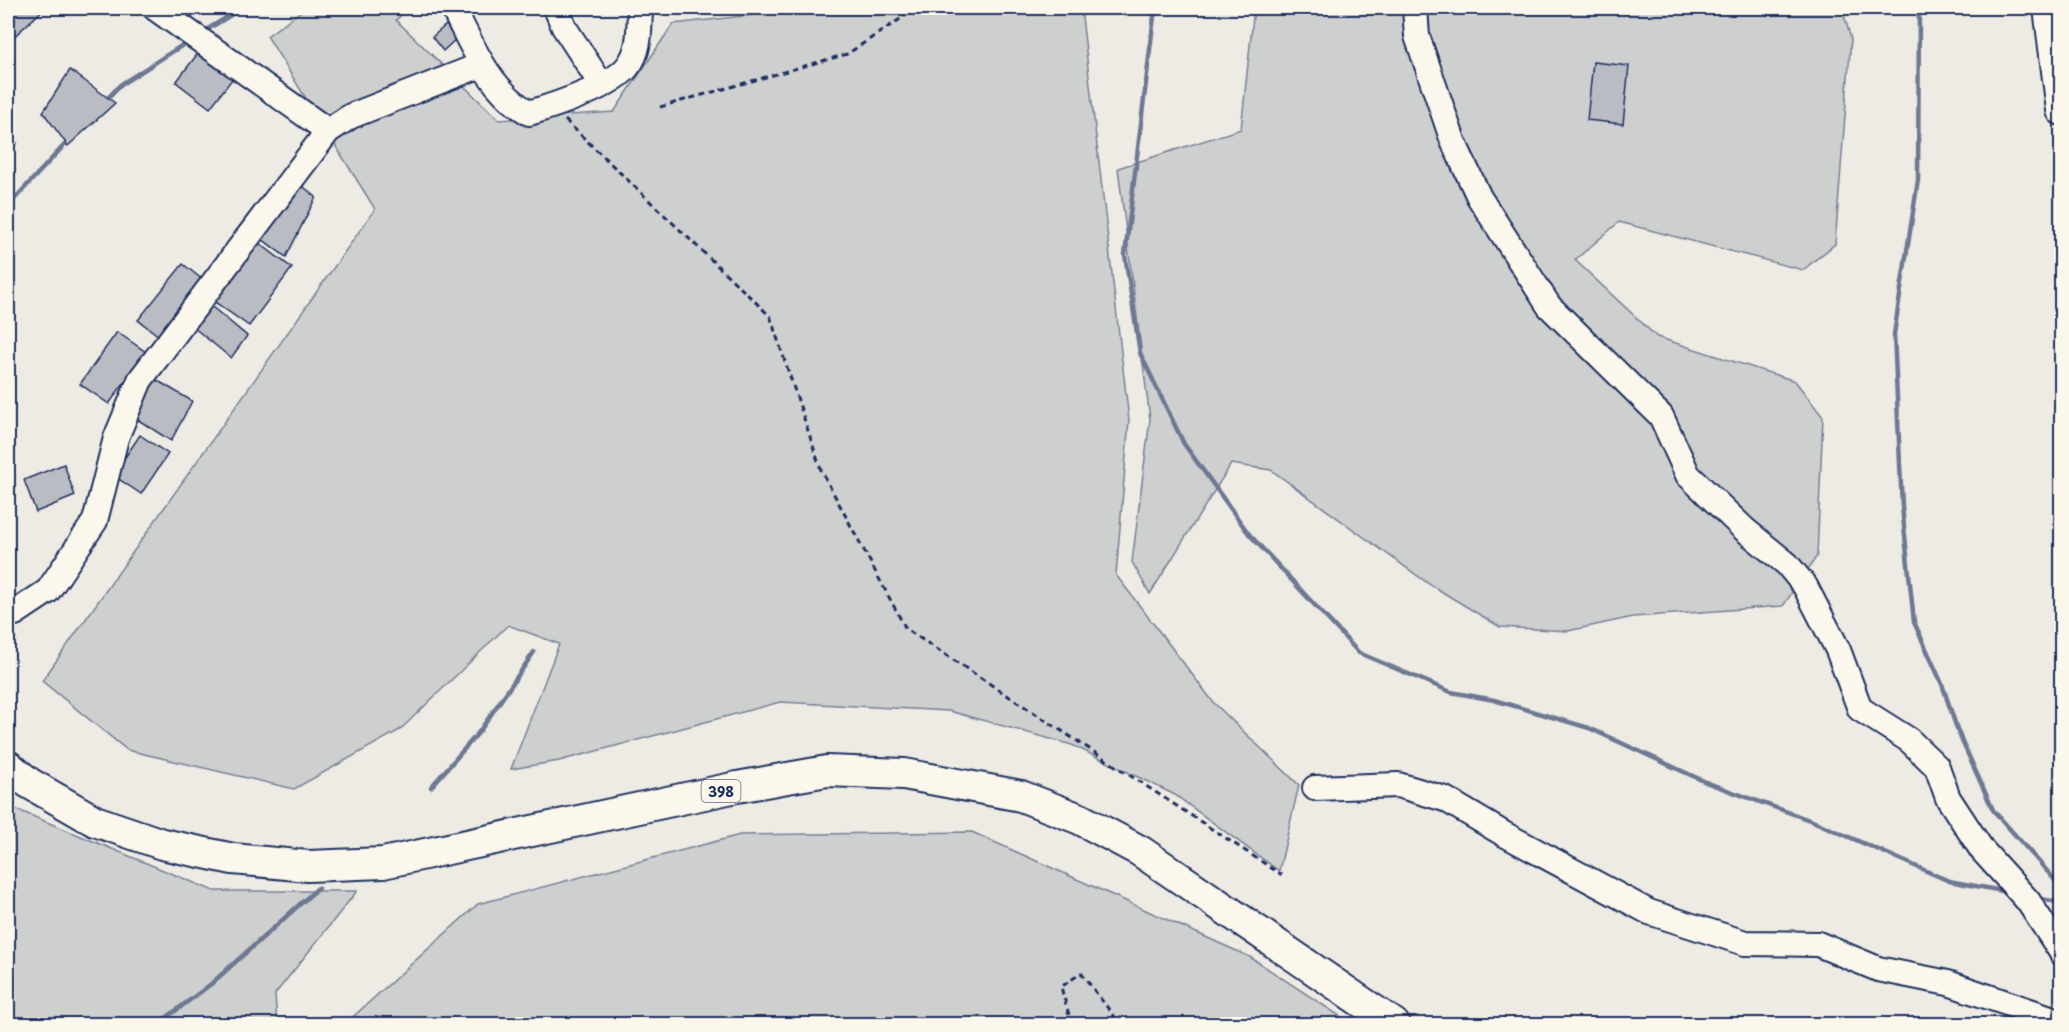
<svg xmlns="http://www.w3.org/2000/svg" width="2069" height="1032" font-family="'Playpen Sans',sans-serif">
  <rect width="100%" height="100%" fill="#eeebe4"/>
  <filter id="ink" filterUnits="userSpaceOnUse"><feTurbulence type="fractalNoise" baseFrequency=".0167" numOctaves="2"/><feDisplacementMap in="SourceGraphic" scale="12" xChannelSelector="R" yChannelSelector="G"/><feConvolveMatrix kernelMatrix="1 2 1 2 8 2 1 2 1" color-interpolation-filters="sRGB"/></filter>
  <g filter="url(#ink)">
    <!-- green -->
    <path fill="#cecfcf" stroke="#747f96" stroke-width="1.5" d="M305,8H409L396,20L499,120L614,112L673,24L817,8H1081L1129,420L1116,575L1214,703L1299,785L1279,871L1175,795L1072,745L949,711L780,702L559,761L511,769L559,644L508,625L400,730L294,789L127,750L42,681L375,209L267,36Z
      M1254,8H1842L1851,39L1835,244L1803,270L1619,222L1575,260L1657,337L1795,381L1823,417L1817,556L1783,606L1633,617L1568,631L1500,627L1429,584L1271,470L1231,464L1150,594L1132,562L1150,419L1118,168L1241,129Z
      M8,806L214,891H357L275,994L277,1024H8Z
      M972,832L1250,957L1352,1024H345L478,904L740,835Z"/>
    <g fill="none" stroke-linecap="round" stroke-linejoin="round">
      <!-- stream -->
      <path stroke="#6d7892" stroke-width="4.5" d="M1155,8L1125,255L1140,353L1184,444L1249,534L1359,653L1451,692L1494,700L1589,728L1708,783L1815,822L1949,881L2008,892
        M1919,8L1918,180L1894,334L1902,507L1914,622L1942,684L1958,732L1993,810L2062,888
        M203,32L242,8
        M106,100L120,85L189,41
        M8,206L69,140
        M431,787L479,732L534,652
        M2036,898L2062,903
        M158,1024L211,984L318,888"/>
    </g>
    <!-- building -->
    <path fill="#b9bcc3" stroke="#1b2f5e" stroke-width="1.5" d="M8,8H45L8,42Z
      M175,8H199L189,20Z
      M446,25L458,37L443,51L432,37Z
      M205,44L239,70L210,108L176,82Z
      M1593,62L1629,66L1623,124L1587,120Z
      M70,70L115,103L68,146L43,112Z
      M8,134L17,143L8,154Z
      M300,184L316,197L286,257L258,236Z
      M259,243L292,268L249,326L215,302Z
      M183,264L203,280L159,336L138,320Z
      M211,306L247,336L231,358L193,327Z
      M117,332L146,352L109,404L80,384Z
      M153,378L192,401L171,441L132,416Z
      M140,435L168,454L141,494L113,475Z
      M64,464L75,496L36,512L24,480Z"/>
    <g fill="none" stroke-linecap="round" stroke-linejoin="round">
      <!-- minor casing -->
      <g stroke="#1b2f5e" stroke-width="28">
        <path id="minor" d="M155,8L328,131
          M453,8C473,47 489,89 529,113C553,106 614,86 628,66C641,50 639,27 640,8
          M556,8L564,27L601,84
          M1415,8L1417,36L1453,141L1479,197L1549,306L1661,416L1688,475L1744,529L1787,564L1805,586L1838,650L1860,709L1909,740L1937,767L1948,798L1982,850L2028,901L2062,953
          M15,613L48,591L95,521L116,438L140,380L328,131L351,116L481,65
          M1315,788L1398,785L1445,799L1504,834L1649,912L1745,943L1818,944L1878,969L1948,983L2062,1022"/>
      </g>
      <!-- major casing -->
      <g stroke="#1b2f5e" stroke-width="34">
        <path id="major" d="M2049,8L2062,110
          M8,766L29,783L95,821L162,844L233,859L308,866L383,863L737,787L827,771L904,774L1021,796L1080,819L1140,851L1394,1024"/>
      </g>
      <!-- path -->
      <path stroke="#1b2f5e" stroke-width="3" stroke-dasharray="6 4.5" stroke-linecap="butt" d="M660,107L847,54L911,12L915,8
        M565,120L770,316L821,470L906,629L1282,875
        M1074,1024L1069,1015L1061,987L1081,973L1120,1024"/>
      <!-- minor -->
      <use href="#minor" stroke="#fbf7ec" stroke-width="24"/>
      <!-- major -->
      <use href="#major" stroke="#fbf7ec" stroke-width="30"/>
    </g>
  </g>
  <g text-anchor="middle" dominant-baseline="central" stroke-width="4.5" stroke-linejoin="round" paint-order="stroke">
    <!-- shield labels -->
    <rect fill="#fbf7ec" stroke="#5e6b89" stroke-width="1.5" x="701.5" y="780" width="39" height="22" rx="4.5"/>
    <g font-size="14" font-weight="bold" fill="#1b2f5e">
      <text x="721" y="791">398</text>
    </g>
  </g>
  <!-- margin -->
  <rect width="2069" height="1032" fill="none" stroke="#fbf7ec" stroke-width="30"/>
  <rect x="15" y="15" width="2039" height="1002" fill="none" stroke="#1b2f5e" stroke-width="2" filter="url(#ink)"/>
</svg>
